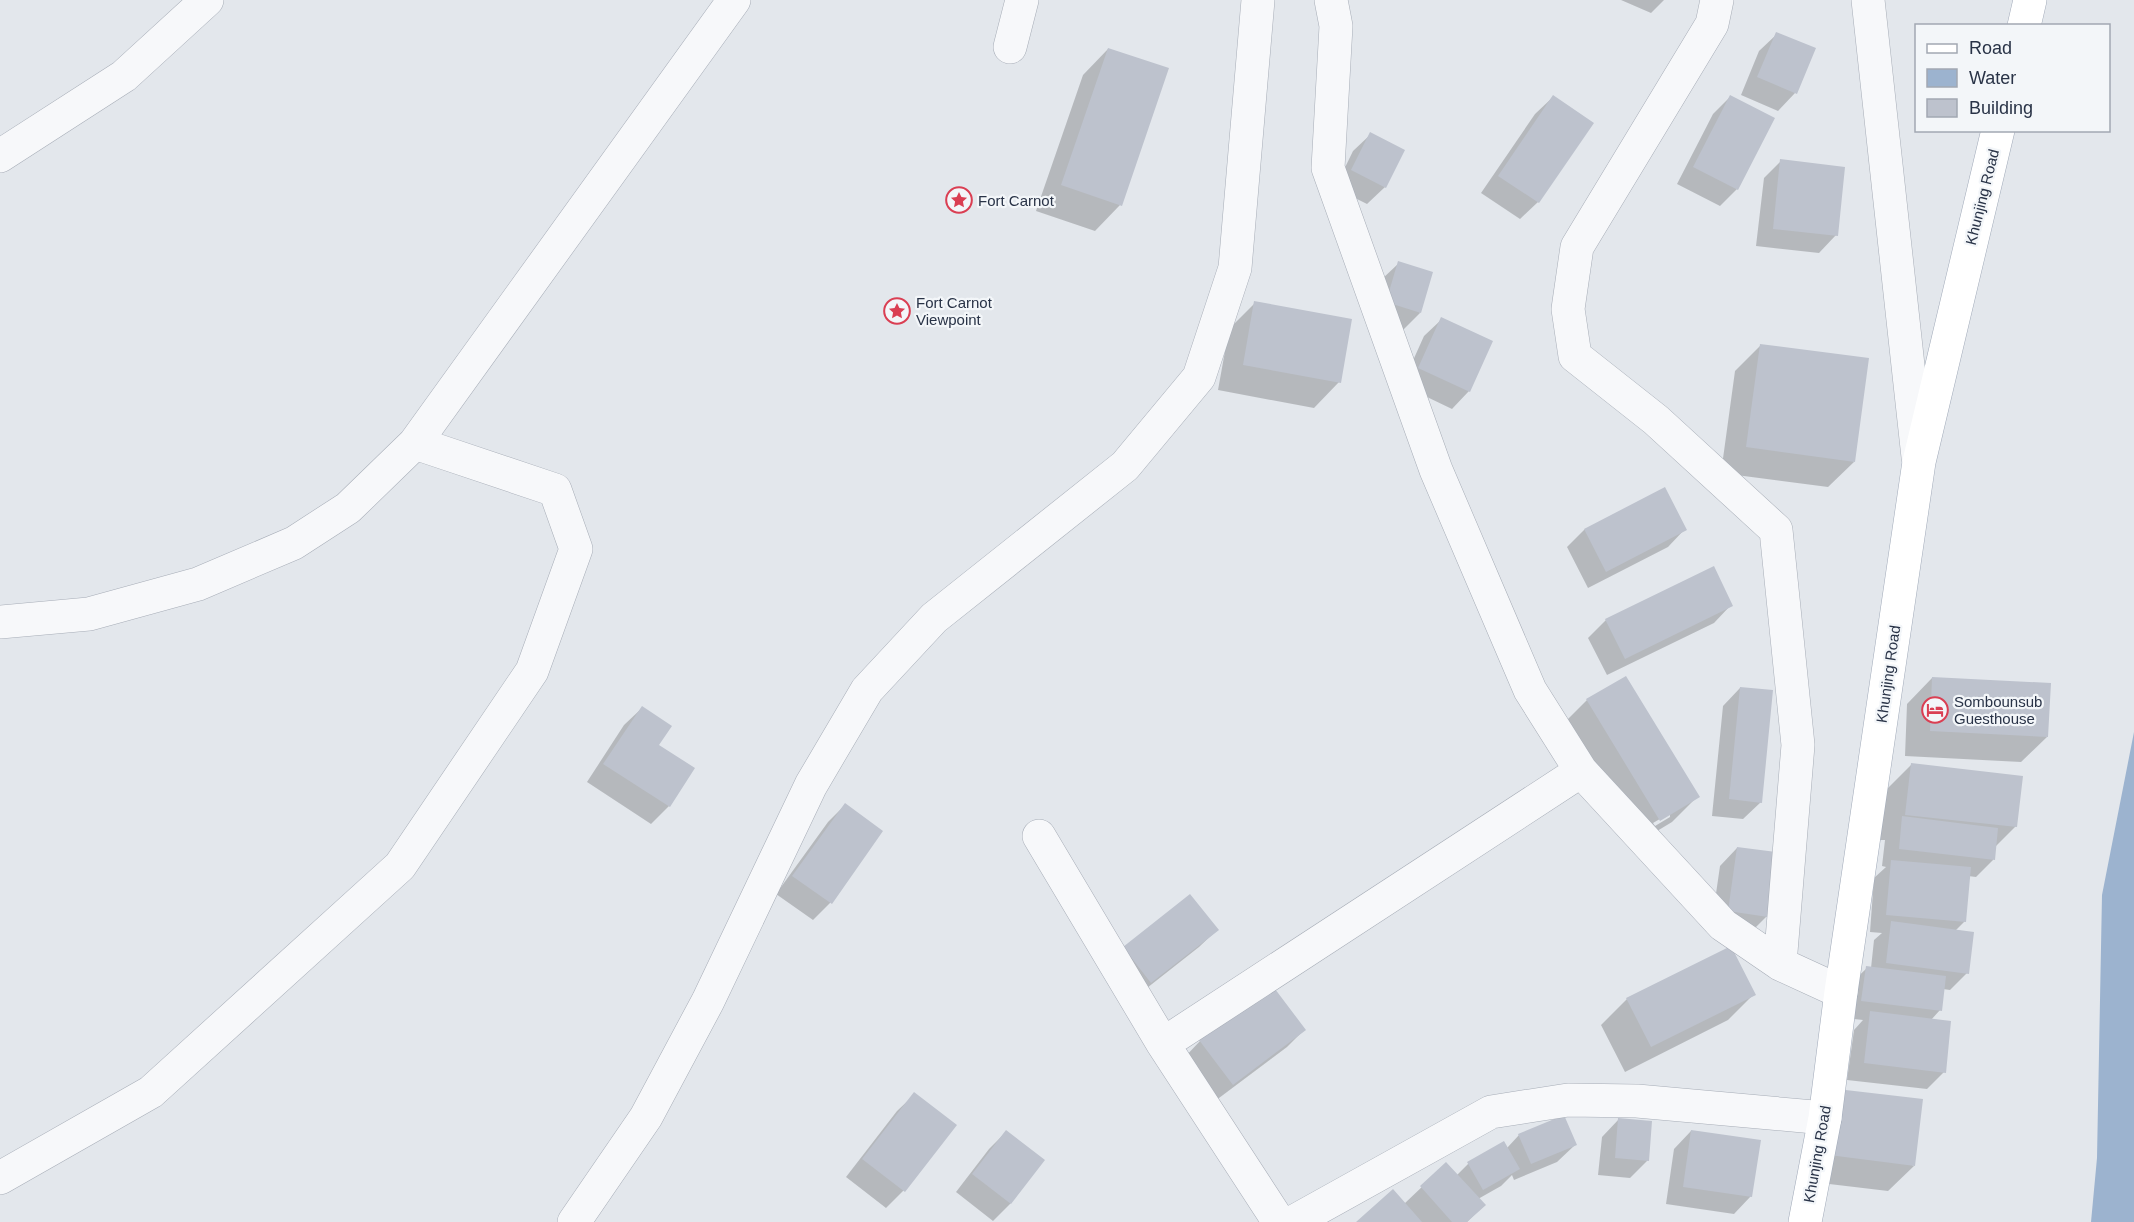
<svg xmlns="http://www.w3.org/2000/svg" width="2134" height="1222" font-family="Helvetica,sans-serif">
  <rect width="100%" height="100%" fill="#e3e7ec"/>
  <!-- water -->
  <path fill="#9cb3cf" d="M2134,732V1222H2091L2097,1158L2102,895Z"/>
  <!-- shadow -->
  <path fill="#0003" fill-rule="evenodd" d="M1621,0H1664L1651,13Z
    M1777,34L1814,49L1795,93L1778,111L1741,95L1759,51Z
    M1108,49L1120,205L1095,231L1036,211L1083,75Z
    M1553,97L1538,202L1520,219L1481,193L1535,114Z
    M1730,97L1737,189L1720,206L1677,184L1713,114Z
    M1371,134L1385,187L1367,204L1335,188L1353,151Z
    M1781,161L1836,235L1819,253L1756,246L1764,178Z
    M1399,263L1420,313L1403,330L1381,280Z
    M1255,303L1339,382L1314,408L1218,390L1229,329Z
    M1442,319L1469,391L1452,409L1402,385L1424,336Z
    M1761,345L1854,462L1828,487L1721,473L1735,371Z
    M1664,489L1685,529L1668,547L1588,588L1567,547L1584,530Z
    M1713,568L1731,605L1714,623L1607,675L1588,638L1606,620Z
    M1932,678L2047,737L2021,762L1905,756L1907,704Z
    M1740,688L1761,802L1743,819L1712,816L1723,706Z
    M1587,700L1698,796L1672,822L1634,845L1561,726ZM1670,813V817L1655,826L1653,823Z
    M642,708L657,745L693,769L669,806L651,824L587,782L624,725Z
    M1911,765L2016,826L1995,847L1993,860L1976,877L1968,876L1965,921L1955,931L1967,973L1950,990L1943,989L1940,1010L1931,1020L1944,1072L1927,1089L1847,1080L1854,1030L1863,1020L1845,1018L1849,985L1867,968H1871L1874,940L1882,933L1870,932L1874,878L1886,867L1882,866L1885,840H1880L1886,790Z
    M845,805L830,903L813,920L776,894L828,822Z
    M1737,848L1767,916L1749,934L1711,928L1720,866Z
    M1217,930L1199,947L1133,999L1124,948Z
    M1271,988L1304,1030L1287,1047L1215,1101L1183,1059L1200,1041Z
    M1754,994L1728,1020L1625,1072L1601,1025L1627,999Z
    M915,1094L955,1125L903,1191L886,1208L846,1177L897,1111Z
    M1812,1116L1914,1166L1888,1191L1804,1181Z
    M1619,1119L1648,1160L1630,1178L1598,1175L1602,1137Z
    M1691,1131L1751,1196L1734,1214L1666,1204L1674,1149Z
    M1006,1132L1043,1160L1010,1204L993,1221L956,1192L989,1149Z
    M1519,1135L1575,1145L1557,1162L1514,1180L1512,1175L1501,1186L1478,1199L1484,1205L1467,1222H1358L1404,1204L1446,1164L1457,1175L1468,1164L1507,1148Z"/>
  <!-- building -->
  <path fill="#bdc2cd" d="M1776,32L1816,48L1797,94L1757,77Z
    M1108,48L1169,68L1122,206L1061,185Z
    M1553,95L1594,123L1539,203L1498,176Z
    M1730,95L1775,118L1738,190L1693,167Z
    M1370,132L1405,150L1386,188L1351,170Z
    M1780,159L1845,167L1838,236L1773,229Z
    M1398,261L1433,272L1421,313L1386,302Z
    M1254,301L1352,319L1341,383L1243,365Z
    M1441,317L1493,341L1470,392L1418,368Z
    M1760,344L1869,358L1855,462L1746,447Z
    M1665,487L1687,530L1606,572L1584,529Z
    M1714,566L1733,606L1625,659L1605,619Z
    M1626,676L1700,797L1660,821L1586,699Z
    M1932,677L2051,683L2048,737L1930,731Z
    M1740,687L1773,690L1762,803L1729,799Z
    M642,706L672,726L659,745L695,768L670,807L603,764Z
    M1911,763L2023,776L2017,827L1905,815Z
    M845,803L883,831L832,904L792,876Z
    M1902,816L1998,828L1995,860L1899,849Z
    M1737,847L1776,852L1768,917L1728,911Z
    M1891,860L1971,867L1966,922L1886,915Z
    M1190,894L1219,930L1151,983L1123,947Z
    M1891,921L1974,932L1969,974L1886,963Z
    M1731,946L1756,995L1651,1047L1626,998Z
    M1866,966L1946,976L1942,1011L1861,1001Z
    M1272,985L1306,1030L1233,1085L1199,1040Z
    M1870,1011L1951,1021L1946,1073L1864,1063Z
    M1837,1089L1923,1099L1915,1166L1829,1155Z
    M914,1092L957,1125L905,1192L862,1159Z
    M1564,1115L1577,1145L1531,1164L1518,1134Z
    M1618,1118L1652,1121L1649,1161L1615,1158Z
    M1006,1130L1045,1160L1011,1204L972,1174Z
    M1691,1130L1761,1140L1752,1197L1683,1187Z
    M1504,1141L1520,1169L1483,1190L1467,1162Z
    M1446,1162L1486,1205L1467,1222H1452L1420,1186Z
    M1393,1189L1422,1222H1356Z"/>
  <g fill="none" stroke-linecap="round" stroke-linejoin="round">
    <!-- minor casing -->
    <g stroke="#a7adb7" stroke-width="34">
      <path id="minor" d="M1331,0L1336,26L1328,168L1436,470L1530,690L1581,771L1723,925L1780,964L1841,992
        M1717,0L1712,24L1577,247L1568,309L1575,356L1656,420L1776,530L1798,745L1780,964
        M1868,0L1918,457
        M1010,47L1022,0
        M0,156L124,76L207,0
        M0,622L89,614L198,584L294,543L348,508L415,443L734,0
        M1039,836L1163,1044L1279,1222
        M1163,1044L1581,771
        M0,1178L151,1092L400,866L532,671L576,549L555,490L415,443
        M574,1222L646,1117L708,1001L811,785L867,690L934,618L1125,466L1199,377L1235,268L1258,0
        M1293,1222L1491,1112L1568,1100L1637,1101L1825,1118"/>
    </g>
    <!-- major casing -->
    <g stroke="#a1aab9" stroke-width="34">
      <path id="major" d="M2024,26L2030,0
        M1805,1222L1825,1118L1841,992L1919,462L1998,130"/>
    </g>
    <!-- minor -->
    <use href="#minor" stroke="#f7f8fa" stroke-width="33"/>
    <!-- major -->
    <use href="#major" stroke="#fff" stroke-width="33"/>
  </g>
  <!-- icons -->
  <defs>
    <g id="sight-ring" transform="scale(1.35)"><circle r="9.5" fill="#f3f6f9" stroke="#da3f53" stroke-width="1.5"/><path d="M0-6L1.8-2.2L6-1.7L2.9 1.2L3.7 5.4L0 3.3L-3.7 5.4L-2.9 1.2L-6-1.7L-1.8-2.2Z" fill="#da3f53"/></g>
    <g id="hotel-ring" transform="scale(1.35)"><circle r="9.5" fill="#f3f6f9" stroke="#da3f53" stroke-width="1.5"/><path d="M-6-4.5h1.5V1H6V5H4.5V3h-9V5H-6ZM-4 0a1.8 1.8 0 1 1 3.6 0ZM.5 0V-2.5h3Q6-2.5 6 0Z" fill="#da3f53"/></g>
  </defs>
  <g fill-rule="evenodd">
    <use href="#sight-ring" x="959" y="200"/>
    <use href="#sight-ring" x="897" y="311"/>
    <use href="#hotel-ring" x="1935" y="710"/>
  </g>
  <g text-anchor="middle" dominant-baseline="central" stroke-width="4.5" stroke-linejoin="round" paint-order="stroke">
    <!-- street labels -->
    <g font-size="15" fill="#293347" stroke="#f3f6f9">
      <text transform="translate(1982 197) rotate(-76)">Khunjing Road</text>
      <text transform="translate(1888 674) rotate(-82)">Khunjing Road</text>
      <text transform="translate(1817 1154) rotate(-80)">Khunjing Road</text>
    </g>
    <!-- poi labels -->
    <g font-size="15" fill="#293347" stroke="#f3f6f9" text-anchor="start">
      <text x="978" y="200">Fort Carnot</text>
      <text x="916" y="302">Fort Carnot<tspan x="916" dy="17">Viewpoint</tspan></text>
      <text x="1954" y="701">Sombounsub<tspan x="1954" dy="17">Guesthouse</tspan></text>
    </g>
  </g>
  <!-- legend -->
  <rect x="1915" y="24" width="195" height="108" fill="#f3f6f9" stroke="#a2a8b2" stroke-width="1.5"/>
  <rect x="1927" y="44" width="30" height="9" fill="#ffffff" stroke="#a2a8b2" stroke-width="1.5"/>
  <text x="1969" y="54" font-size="18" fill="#293347">Road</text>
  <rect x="1927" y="69" width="30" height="18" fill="#9cb3cf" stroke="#a2a8b2" stroke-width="1.5"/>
  <text x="1969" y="84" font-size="18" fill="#293347">Water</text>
  <rect x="1927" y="99" width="30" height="18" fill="#bdc2cd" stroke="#a2a8b2" stroke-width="1.5"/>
  <text x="1969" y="114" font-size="18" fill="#293347">Building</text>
</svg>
